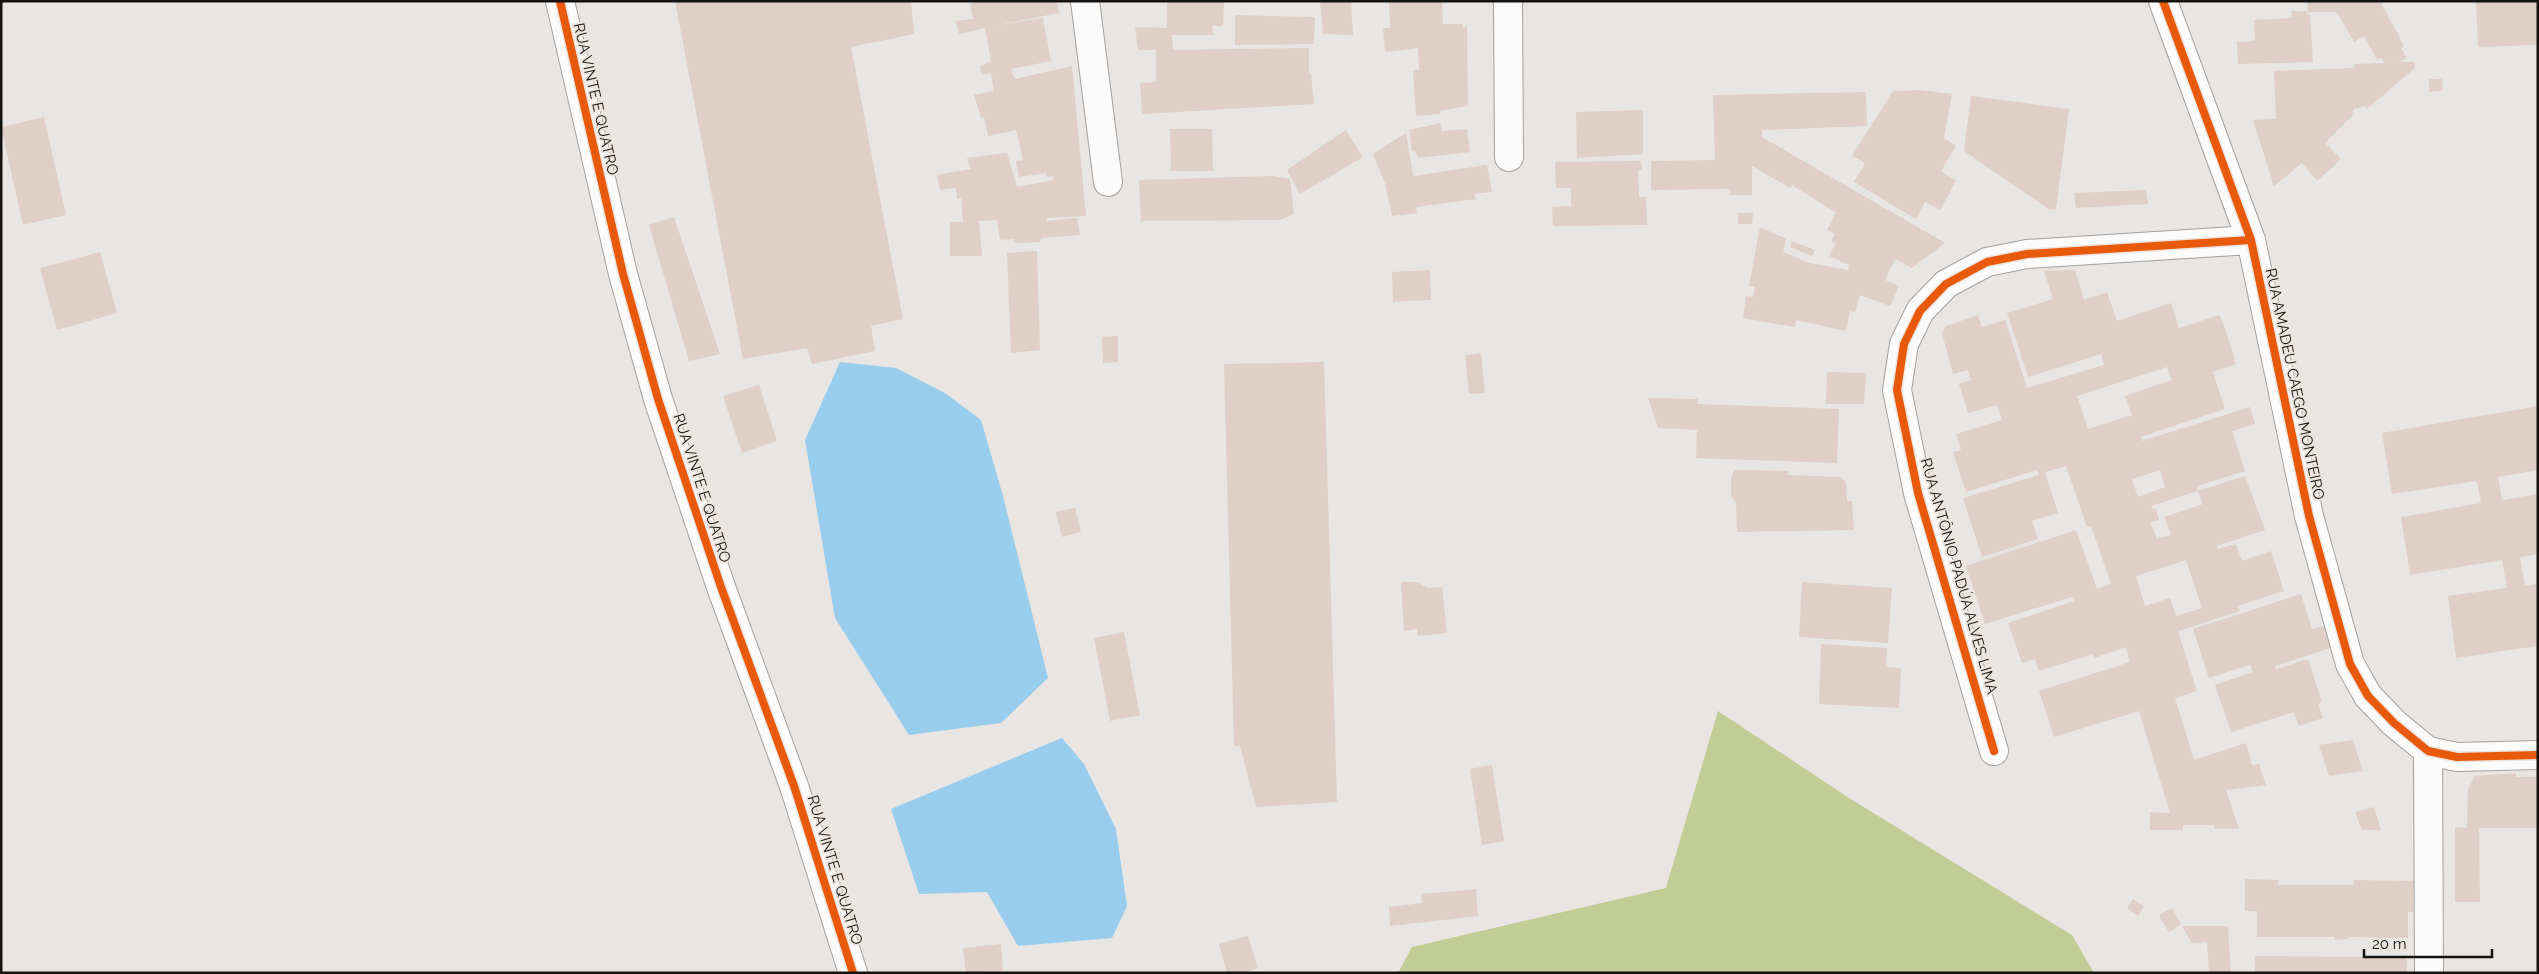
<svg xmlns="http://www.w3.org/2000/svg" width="2539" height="974" font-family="Raleway,sans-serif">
  <rect width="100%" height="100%" fill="#e9e5e2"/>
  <!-- forest -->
  <path fill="#c2cd95" d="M1718,711L1849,798L2072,935L2094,973H1398L1412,947L1666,888Z"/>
  <!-- water -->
  <path fill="#98cdee" d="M840,362L896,368L945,393L981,420L1003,496L1048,678L1001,723L909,735L835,618L805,440Z
    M1062,738L1084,764L1116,829L1127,906L1112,938L1018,946L987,892L919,894L891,809Z"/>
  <!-- building -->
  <path fill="#dfcfc6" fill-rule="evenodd" d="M675,1H911L914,34L851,47L903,319L871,326L875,351L812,364L807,348L743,359Z
    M982,1H1057L1059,13L998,25L1043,18L1051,61L1011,69L1015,79L1072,66L1086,216L1047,218V221L1077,218L1080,235L1041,238L1040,242L1014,243V239L1000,240L997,220L979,221L982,256H950V222H963L961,198L957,199L956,188L940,190L937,175L971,169L967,158L1007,153L1017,187L1054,180L1052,176L1047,177L1046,173L1019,177L1016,161L1023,160L1016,130L988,136L984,117L981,118L974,95L994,91L991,73L982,75L980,66L991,61L985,28L959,34L956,21L973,19L970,4Z
    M1167,1H1224L1223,26H1212L1213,35H1172L1173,50L1309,48V74H1311L1314,104L1142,114L1140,83L1156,82V50H1138L1135,27L1167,28Z
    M1320,1H1351L1353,35L1323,34Z
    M1389,1H1442L1443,24H1463V28L1467,27L1468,106L1440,111V114L1416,116L1413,70H1419L1418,48L1385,52L1383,28H1390Z
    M2307,1H2380L2404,46L2401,48L2407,58L2398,62H2415V68L2367,109L2366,106L2354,109L2352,116L2325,143L2341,159L2317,181L2302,163L2274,186L2253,120L2276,119L2274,71L2354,68L2355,64L2385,63L2381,58L2377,60L2364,36L2354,42L2337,12H2308Z
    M2476,1H2538V45L2478,47Z
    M2291,11H2307L2308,15L2310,14L2313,62L2238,64L2237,42L2255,41L2254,20L2292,18Z
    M1235,15L1315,17L1314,44L1235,45Z
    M2429,79H2442L2443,91L2429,92Z
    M1920,90L1952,94L1944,138L1956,146L1941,171L1956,181L1940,210L1925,202L1916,219L1854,182L1865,163L1852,156L1893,91Z
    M1866,92L1867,126L1762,130V137L1945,243L1912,268L1895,259L1885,280L1899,286L1890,306L1860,295L1855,312L1850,311L1846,331L1796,320L1795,327L1743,318L1746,296L1753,297L1755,287L1749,286L1760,227L1786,239L1783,252L1809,263L1848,270L1849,265L1829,256L1836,243L1831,242L1835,234L1827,230L1836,213L1792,185L1790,188L1752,166V195H1730V189L1651,190V161L1715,160L1713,95Z
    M1971,96L2069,109L2056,209L2050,210L1964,151Z
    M1643,110V154L1577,158L1576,112Z
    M44,117L66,215L23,225L1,127Z
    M1440,123L1442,131L1467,129L1470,152L1418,158L1415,151H1412L1409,130Z
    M1170,129H1212L1213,171H1171Z
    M1346,130L1363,157L1300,194L1287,170Z
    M1406,133L1413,176L1487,165L1492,192L1474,194L1476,199L1416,207L1417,213L1392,216L1385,183L1373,154Z
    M1641,161L1642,170L1638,171L1639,197H1646L1647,225L1553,226L1552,207L1571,206V188H1556L1555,162Z
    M1274,176L1290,179L1294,214L1280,220L1141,221L1139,180Z
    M2146,190L2148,204L2076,208L2074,193Z
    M1738,213H1753L1752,224H1738Z
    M674,217L720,354L689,361L649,225Z
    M1792,241L1815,250L1812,256L1790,247Z
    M1037,251L1040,350L1011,353L1007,253Z
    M100,252L117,313L57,330L40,268Z
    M1430,270L1431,300L1393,302L1392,272Z
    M2075,270L2084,300L2107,292L2117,321L2171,303L2179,328L2219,315L2225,328L2236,364L2213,372L2225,409L2141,437L2142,441L2250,407L2255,424L2232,431L2245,471L2197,486L2198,491L2151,506L2153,510L2156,509L2159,520L2150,522L2157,539L2171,535L2164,517L2203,504L2198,491L2245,476L2265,530L2217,546L2218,549L2236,544L2242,561L2271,551L2284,591L2237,606L2240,611L2178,631L2197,691L2175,698L2194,760L2246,743L2252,765L2259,764L2266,785L2226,790L2239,829H2215L2214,825H2183V830H2150V812L2170,813L2139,711L2054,737L2039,691L2130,662L2126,647L2094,658L2093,654L2039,671L2035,659L2022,663L2008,623L2074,601L2072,597L1985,624L1966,566L2076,530L2097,589L2111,584L2091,526L2087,527L2066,466L2045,472L2058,513L2032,521L2038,539L1982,557L1963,498L2039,475L2037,470L1966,492L1953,452L1961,450L1956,434L2002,420L1997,405L1968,413L1959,384L1971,380L1968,370L1953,374L1942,333L1946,326L1978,315L1982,327L2005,320L2027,388L2104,365L2101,354L2028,377L2007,313L2053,299L2044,271ZM2167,367L2172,380L2125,396L2132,415L2088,429L2077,396ZM2160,470L2165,487L2138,497L2132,479ZM2186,560L2202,608L2176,616L2170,598L2145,606L2136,576Z
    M1118,336V362L1103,363L1102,337Z
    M1481,353L1485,393L1469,394L1465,355Z
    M1324,362L1337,802L1256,807L1240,746H1234L1224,364Z
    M1827,372L1866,373L1864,404H1826Z
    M759,385L777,441L742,453L723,396Z
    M1648,398L1698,399V404L1839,409L1837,463L1696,458L1697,430L1658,428Z
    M2538,406V470L2498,477L2502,500L2538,494V554L2520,557L2525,586L2538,584V646L2456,658L2448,596L2507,588L2502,560L2410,575L2401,517L2481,503L2477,481L2392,494L2382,433Z
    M1734,470L1789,471L1788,475L1841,477L1846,482L1847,501H1852L1854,530L1737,532L1736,502L1731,496V480Z
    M1075,508L1081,532L1062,537L1056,512Z
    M1401,582H1417L1428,588L1442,587L1447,633L1418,636L1417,629L1404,631Z
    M1802,582L1892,588L1888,643L1799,637Z
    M2301,594L2312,629L2324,626L2330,648L2275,666L2276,669L2308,659L2322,702L2318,704L2323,718L2299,726L2294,712L2231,732L2215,685L2253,672L2250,665L2209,678L2193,629Z
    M1124,632L1140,715L1110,721L1094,638Z
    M1821,644L1887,648L1886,667L1901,668L1899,708L1819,704Z
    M2353,740L2363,771L2329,776L2319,745Z
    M1492,765L1504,841L1482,845L1470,769Z
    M2516,773V777H2538V828H2479L2480,902H2455V827L2467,828L2468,789L2475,776Z
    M2374,807L2381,830H2362L2355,812Z
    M2245,879L2278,880V885H2354V880L2414,881L2413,912H2408V938L2348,937V939L2335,940V937H2257V911H2245Z
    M1476,889L1478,916L1390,926L1389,907L1422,903L1421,894Z
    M2133,899L2144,906L2138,916L2127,908Z
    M2172,908L2181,924L2169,932L2159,915Z
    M2182,926H2228L2231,973H2209L2207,942L2192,943Z
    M1248,936L1258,968L1243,973H1227L1219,944Z
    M1001,944L1003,971L966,973L963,948Z
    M2255,956L2407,957V973H2255Z"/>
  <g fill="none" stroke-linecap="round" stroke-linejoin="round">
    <!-- minor casing -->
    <g stroke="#a3a09d" stroke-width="30">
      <path id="minor" d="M560,1L623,274L658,399L721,587L794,786L853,973
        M1085,1L1108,182
        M1508,1L1509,157
        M2163,1L2251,240L2309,516L2350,664L2368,696L2394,723L2428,751L2457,757L2538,755
        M1994,751L1918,493L1897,390L1904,344L1920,311L1946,284L1987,262L2027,254L2251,240
        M2428,751L2429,973"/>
    </g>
    <!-- minor -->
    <use href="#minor" stroke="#fcfbfb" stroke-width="28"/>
    <!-- cycleway casing -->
    <g stroke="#ece5df" stroke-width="11">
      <path id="cycleway" d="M560,1L623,274L658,399L721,587L794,786L853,973
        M2163,1L2251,240L2309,516L2350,664L2368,696L2394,723L2428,751L2457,757L2538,755
        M1994,751L1918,493L1897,390L1904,344L1920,311L1946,284L1987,262L2027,254L2251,240"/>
    </g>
    <!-- cycleway -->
    <use href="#cycleway" stroke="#e8590c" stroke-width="8"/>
  </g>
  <g text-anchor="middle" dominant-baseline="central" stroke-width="4" stroke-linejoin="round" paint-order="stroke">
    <!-- street labels -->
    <g font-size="15" fill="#151311" stroke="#ece5df">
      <text transform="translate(596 99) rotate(77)">RUA VINTE E QUATRO</text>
      <text transform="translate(2295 384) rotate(78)">RUA AMADEU CAEGO MONTEIRO</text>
      <text transform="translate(702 488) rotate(72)">RUA VINTE E QUATRO</text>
      <text transform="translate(1959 576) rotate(74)">RUA ANTÔNIO PADÚA ALVES LIMA</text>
      <text transform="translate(835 870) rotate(73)">RUA VINTE E QUATRO</text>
    </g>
  </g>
  <!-- border -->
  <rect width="2539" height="974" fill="none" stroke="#151311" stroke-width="5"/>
  <!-- scale -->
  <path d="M2364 949v8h128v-8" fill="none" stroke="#151311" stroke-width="2.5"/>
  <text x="2372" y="949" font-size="15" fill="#151311" stroke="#ece5df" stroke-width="4" paint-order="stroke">20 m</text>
</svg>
